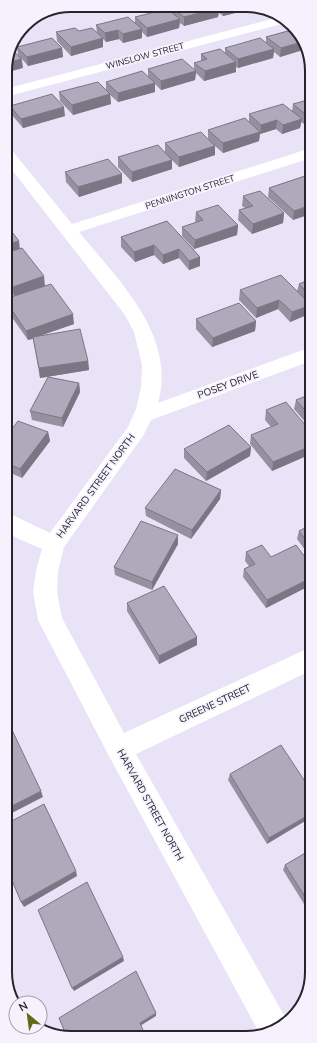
<svg xmlns="http://www.w3.org/2000/svg" width="317" height="1043" font-family="'Nunito Sans',sans-serif">
  <rect width="100%" height="100%" fill="#e9e3f7"/>
  <g fill="none" stroke-linecap="round" stroke-linejoin="round">
    <!-- minor -->
    <path fill="#fff" fill-rule="evenodd" d="M280,17L289,22L5,97V89Z
      M5,147L10,148L72,224L311,148V158L79,232C118,280 177,335 158,403L311,347V361L151,420L143,436L64,547L58,571L57,592L62,618L124,733L311,647L312,670L136,754L285,1017L287,1021L261,1036L110,758L38,620L33,592L36,571L42,549L21,540L6,532V512L50,533L128,427L136,409L141,387L142,365L134,332L125,315L5,161Z"/>
    <!-- tertiary -->
    <path fill="#fff" fill-rule="evenodd" d="M71,5H85L83,8L55,15L50,13Z"/>
  </g>
  <!-- wall -->
  <path fill="#9691a1" d="M172,6H255V8L223,16L219,13L218,17L184,26L180,23L179,28L147,37L142,32V38L123,43L119,39L106,42L103,39V47L71,56L57,41L56,32L79,31L97,33L96,25L135,23V17L171,12Z
    M295,29L306,49L280,57L274,52L273,58L238,68L236,67V72L204,81L196,73L195,80L161,90L155,84V92L118,102L110,95L111,104L73,115L60,101L59,92L106,90V82L148,76V69L194,70V63L201,61V54L225,53V48L266,43V37Z
    M17,47L62,48L63,57L28,66L22,59L23,68L18,55Z
    M311,99V125L307,126L301,122L300,128L282,134L276,129L260,134L259,141L223,153L215,146V155L179,167L172,160V169L132,182L118,167V157L165,152V143L208,139V130L249,122V114L292,111L293,104Z
    M10,106L65,116L23,128L12,115Z
    M65,172L122,183L79,197L66,182Z
    M308,175L293,220L268,197L269,188Z
    M243,196L284,213L283,223L252,234L238,220L239,210L245,208L242,206Z
    M196,212L238,225L237,235L194,249L182,236V227L196,222L195,221Z
    M167,221L200,257V266L189,270L179,258L163,264L154,255L135,262L121,247V237Z
    M5,223L20,249L45,286L74,324L42,335L88,361L89,370L40,378L33,339L28,340L6,309L5,299L14,296L7,286L5,287Z
    M311,279V308L309,314L290,322L278,309L256,318L239,300L240,290L297,291L299,284Z
    M196,319L256,321L255,331L212,347L196,329Z
    M79,383L80,392L63,427L32,420L30,411Z
    M311,394V429L294,409L296,400Z
    M266,410L311,432V454L272,471L250,444L251,435L271,427L265,420Z
    M48,432L50,441L22,478L6,471V437Z
    M251,447L250,456L206,481L184,458V449Z
    M221,490L220,499L191,539L146,516L145,508Z
    M311,525V558L297,539L299,531Z
    M178,535V544L152,590L115,575L114,567Z
    M246,552L311,565V585L266,608L243,577L244,569L249,566L245,561Z
    M127,603L197,637V645L159,664L127,611Z
    M230,774L312,792L267,844L228,780Z
    M312,849V917L283,870L285,865Z"/>
  <!-- shaded-wall -->
  <path fill="#7a7683" d="M228,6H255V8L223,16V7Z
    M219,8L218,17L184,26V17Z
    M180,19L179,28L147,37V28Z
    M142,29V38L123,43V34Z
    M118,30L119,39L106,42L105,33Z
    M103,38V47L71,56V47Z
    M302,42L306,49L280,57L281,48Z
    M62,48L63,57L28,66L27,57Z
    M274,49L273,58L238,68V59Z
    M21,59L23,68L5,73V66L7,63Z
    M236,62V72L204,81L205,71Z
    M196,71L195,80L161,90V81Z
    M155,83V92L118,102V93Z
    M110,94L111,104L73,115L72,105Z
    M64,107L65,116L23,128L21,119Z
    M311,116V125L307,126L309,117Z
    M302,119L300,128L282,134L283,125Z
    M277,120L276,129L260,134L261,125Z
    M260,132L259,141L223,153V143Z
    M215,146V155L179,167V157Z
    M172,160V169L132,182V172Z
    M122,174V183L79,197L78,187Z
    M311,205V214L293,220L294,211Z
    M284,213L283,223L252,234L253,224Z
    M238,225L237,235L194,249L195,240Z
    M19,241L20,250L5,255V245Z
    M154,245V255L135,262L134,252Z
    M179,249V258L163,264V255Z
    M200,257V266L189,270V261Z
    M44,276L45,286L14,296L13,287Z
    M5,277L7,286L5,287Z
    M279,300L278,309L256,318L257,308Z
    M311,305L309,314L290,322L292,312Z
    M73,314L74,324L28,340L26,331Z
    M256,321L255,331L212,347L213,338Z
    M88,361L89,370L40,378L39,368Z
    M79,383L80,392L63,427L62,418Z
    M48,432L50,441L22,478L20,469Z
    M311,446V454L272,471L273,462Z
    M251,447L250,456L206,481L207,472Z
    M221,490L220,499L191,539L192,530Z
    M178,535V544L152,590V582Z
    M311,578V585L266,608L267,600Z
    M197,637V645L159,664V656Z
    M41,791L43,797L6,816V809Z
    M312,813V817L267,844L269,838Z
    M76,871L77,876L24,907L21,902Z
    M123,957L124,961L74,991L72,988Z
    M156,1013V1016L140,1026V1023Z"/>
  <!-- building -->
  <path fill="#aea9bb" stroke="#7a7683" d="M178,6H216L219,8L184,17L171,7Z
    M167,9L180,19L147,28L135,17Z
    M128,17L142,29L123,34L118,30L105,33L96,25Z
    M75,28L79,31L92,28L103,38L71,47L56,32Z
    M295,29L302,42L281,48L266,37Z
    M52,38L62,48L27,57L17,47Z
    M260,38L274,49L238,59L225,48Z
    M220,49L236,62L205,71L194,63L207,59L201,54Z
    M13,50L21,59L7,63Z
    M182,59L196,71L161,81L148,69Z
    M142,71L155,83L118,93L106,82Z
    M98,82L110,94L72,105L59,92Z
    M52,94L64,107L21,119L10,106Z
    M311,99V116L309,117L293,104Z
    M283,104L302,119L283,125L277,120L261,125L249,114Z
    M245,118L260,132L223,143L208,130Z
    M201,132L215,146L179,157L165,143Z
    M158,145L172,160L132,172L118,157Z
    M108,159L122,174L78,187L65,172Z
    M308,175L311,177V205L294,211L269,188Z
    M260,191L284,213L253,224L239,210L253,206L243,196Z
    M218,205L238,225L195,240L182,227L203,220L196,212Z
    M167,221L200,257L189,261L179,249L163,255L154,245L134,252L121,237Z
    M5,223L19,241L5,245Z
    M22,248L44,276L13,287L5,277V253Z
    M281,275L311,305L292,312L279,300L257,308L240,290Z
    M311,279V297L299,284Z
    M51,284L73,314L26,331L5,300V299Z
    M239,303L256,321L213,338L196,319Z
    M80,329L88,361L39,368L33,337Z
    M48,377L79,383L62,418L30,411Z
    M311,394V417L296,400Z
    M286,402L311,432V446L273,462L251,435L278,424L266,410Z
    M18,421L48,432L20,469L6,463V437Z
    M229,425L251,447L207,472L184,449Z
    M175,469L221,490L192,530L145,508Z
    M141,521L178,535L152,582L114,567Z
    M311,525V547L299,531Z
    M262,545L271,557L296,545L311,565V578L267,600L244,569L255,564L246,552Z
    M164,586L197,637L159,656L127,603Z
    M12,730L41,791L6,809V733Z
    M281,745L312,792V813L269,838L230,774Z
    M44,804L76,871L21,902L6,866V824Z
    M312,849V908L285,865Z
    M87,882L123,957L72,988L38,910Z
    M136,971L156,1013L140,1023L146,1037H67L59,1018Z"/>
  <g text-anchor="middle" dominant-baseline="central" stroke-width="3.5" stroke-linejoin="round" paint-order="stroke">
    <!-- far-street labels -->
    <g font-size="9" fill="#27242c" stroke="#f5f2fe">
      <text transform="translate(145 56) rotate(-15)">WINSLOW STREET</text>
      <text transform="translate(190 192) rotate(-18)">PENNINGTON STREET</text>
    </g>
    <!-- street labels -->
    <g font-size="10" fill="#27242c" stroke="#f5f2fe">
      <text transform="translate(228 385) rotate(-20)">POSEY DRIVE</text>
      <text transform="translate(96 486) rotate(-54)">HARVARD STREET NORTH</text>
      <text transform="translate(215 704) rotate(-25)">GREENE STREET</text>
      <text transform="translate(150 805) rotate(61)">HARVARD STREET NORTH</text>
    </g>
  </g>
  <!-- crop -->
  <path d="M0 0H317V1043H0ZM71 12H246A59 59 0 0 1 305 71V972A59 59 0 0 1 246 1031H71A59 59 0 0 1 12 972V71A59 59 0 0 1 71 12Z" fill="#f5f2fe" fill-rule="evenodd"/>
  <path fill="none" stroke="#27242c" stroke-width="2" d="M71 12H246A59 59 0 0 1 305 71V972A59 59 0 0 1 246 1031H71A59 59 0 0 1 12 972V71A59 59 0 0 1 71 12Z"/>
  <!-- north arrow -->
  <g transform="translate(28 1015) rotate(331)"><circle r="19" fill="#f5f2fe" stroke="#a3a0aa"/>
  <path d="M0-3L7 15L0 10L-7 15Z" fill="#5d6b15"/>
  <text y="-6" font-size="11" font-weight="bold" text-anchor="middle" fill="#27242c">N</text>
  </g>
</svg>
